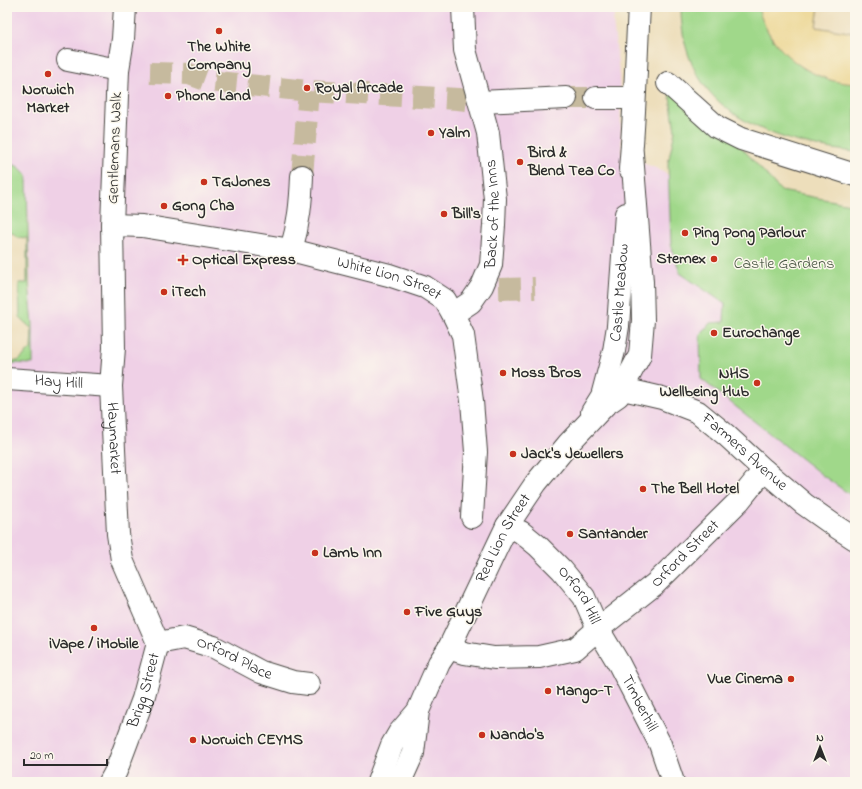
<svg xmlns="http://www.w3.org/2000/svg" width="862" height="789" font-family="'Indie Flower',sans-serif">
  <rect width="100%" height="100%" fill="#fbf7ec"/>
  <filter id="ink" filterUnits="userSpaceOnUse"><feTurbulence type="fractalNoise" baseFrequency=".025" numOctaves="2"/><feDisplacementMap in="SourceGraphic" scale="8" xChannelSelector="R" yChannelSelector="G"/><feConvolveMatrix kernelMatrix="1 2 1 2 8 2 1 2 1" color-interpolation-filters="sRGB"/></filter>
  <filter id="wash" filterUnits="userSpaceOnUse"><feTurbulence type="fractalNoise" baseFrequency=".012" numOctaves="4" result="noise"/><feDisplacementMap in="SourceGraphic" scale="16" xChannelSelector="R" yChannelSelector="G"/><feGaussianBlur stdDeviation="0.9" result="paint"/><feColorMatrix in="noise" values="0 0 0 0 0 0 0 0 0 0 0 0 0 0 0 0 0 1.4 0 .05"/><feComposite in="paint" operator="in"/></filter>
  <g filter="url(#wash)">
    <rect width="100%" height="100%" fill="#eddebb"/>
    <!-- built -->
    <path fill="#efd0e6" d="M7,7H616L613,21L619,72L622,155L658,169L778,241L855,267V782H7V363L33,364L27,176L12,164H7Z"/>
    <!-- green -->
    <path fill="#a0d88a" stroke="#66825a" d="M681,7H758L766,28L772,39L803,68L826,79L855,84V152C767,142 681,110 681,7Z
      M668,83L685,85L781,191L855,205V498L822,475L701,379L700,335L710,323L724,322L725,304L680,273L671,244L668,163L675,131Z
      M7,164C17,164 21,168 27,176L29,283L33,324V364L7,363V361H18L31,349L32,329L20,318L19,283H27V238L17,237L12,232H7Z"/>
    <!-- sand -->
    <path fill="#eeda9e" stroke="#8c8264" d="M758,7H819L816,27L855,33V84C845,83 834,82 825,78C793,67 766,40 758,7Z"/>
  </g>
  <g filter="url(#ink)">
    <g fill="none" stroke-linecap="round" stroke-linejoin="round">
      <!-- minor-tunnel -->
      <path stroke="#c6ba9e" stroke-width="22" stroke-dasharray="22 11" stroke-linecap="butt" d="M150,73L189,74L208,81L309,91L458,99L480,102
        M566,98H596
        M302,176L309,91
        M499,289L535,288"/>
      <!-- minor casing -->
      <g stroke="#484641" stroke-width="24">
        <g id="minor">
          <path id="s1" d="M125,7L123,39L118,70L112,225L114,348L111,386L118,534L122,560L158,643"/>
          <path d="M68,60L118,70"/>
          <path d="M668,83L717,127L741,139L855,175"/>
          <path d="M596,98H634"/>
          <path d="M480,102L566,98"/>
          <path d="M630,169C635,115 636,61 639,7"/>
          <path id="s2" d="M112,225L142,226L291,250L389,275L425,287L445,300L453,314L463,335L472,401L476,452L472,517"/>
          <path d="M291,250C299,224 301,202 302,176"/>
          <path id="s3" d="M453,314L471,302L482,286L491,265L494,225L495,199L488,133L465,50L463,7"/>
          <path id="s4" d="M7,379L111,386"/>
          <path id="s5" d="M623,389L662,398L698,412L726,435L764,470L804,504L835,526L855,539"/>
          <path id="s6" d="M592,412L602,396L614,351L618,326L626,214"/>
          <path id="s7" d="M507,526L521,532L538,546L562,570L584,597L598,629L619,664L660,744L673,782"/>
          <path id="s8" d="M158,643L184,638L214,647L261,672L293,682L309,684"/>
          <path id="s9" d="M449,648L464,653L494,658L539,657L575,649L598,629L655,584L739,501L764,470"/>
          <path id="s10" d="M110,782L116,771L143,699L158,643"/>
          <path d="M378,782L392,745L399,733L418,711"/>
          <path id="s11" d="M400,782L413,753L418,711L439,663L449,648L507,526L536,483L569,443L605,405L618,396L640,355L643,320L642,282L632,154"/>
        </g>
      </g>
      <!-- minor -->
      <use href="#minor" stroke="#fff" stroke-width="22"/>
    </g>
  </g>
  <!-- markers -->
  <g fill="#c8321e" stroke="#fbf7ec" stroke-width="1.5">
    <circle cx="219" cy="31" r="4"/>
    <circle cx="48" cy="74" r="4"/>
    <circle cx="307" cy="88" r="4"/>
    <circle cx="168" cy="96" r="4"/>
    <circle cx="431" cy="133" r="4"/>
    <circle cx="520" cy="162" r="4"/>
    <circle cx="204" cy="182" r="4"/>
    <circle cx="164" cy="206" r="4"/>
    <circle cx="444" cy="214" r="4"/>
    <circle cx="685" cy="233" r="4"/>
    <circle cx="714" cy="259" r="4"/>
    <path d="M181 254h4v4h4v4h-4v4h-4v-4h-4v-4h4z"/>
    <circle cx="164" cy="292" r="4"/>
    <circle cx="714" cy="333" r="4"/>
    <circle cx="503" cy="373" r="4"/>
    <circle cx="757" cy="383" r="4"/>
    <circle cx="513" cy="454" r="4"/>
    <circle cx="643" cy="489" r="4"/>
    <circle cx="570" cy="534" r="4"/>
    <circle cx="315" cy="553" r="4"/>
    <circle cx="407" cy="612" r="4"/>
    <circle cx="94" cy="628" r="4"/>
    <circle cx="791" cy="679" r="4"/>
    <circle cx="548" cy="691" r="4"/>
    <circle cx="482" cy="735" r="4"/>
    <circle cx="193" cy="740" r="4"/>
  </g>
  <g text-anchor="middle" dominant-baseline="central" stroke-width="3" stroke-linejoin="round" paint-order="stroke">
    <!-- poi labels -->
    <g font-size="16" font-weight="bold" fill="#2b2b2b" stroke="#fbf7ec" text-anchor="start">
      <text x="219" y="47" text-anchor="middle">The White<tspan x="219" dy="18">Company</tspan></text>
      <text x="315" y="88">Royal Arcade</text>
      <text x="48" y="90" text-anchor="middle">Norwich<tspan x="48" dy="18">Market</tspan></text>
      <text x="176" y="96">Phone Land</text>
      <text x="439" y="133">Yalm</text>
      <text x="528" y="153">Bird &amp;<tspan x="528" dy="18">Blend Tea Co</tspan></text>
      <text x="212" y="182">TGJones</text>
      <text x="172" y="206">Gong Cha</text>
      <text x="452" y="214">Bill's</text>
      <text x="693" y="233">Ping Pong Parlour</text>
      <text x="706" y="259" text-anchor="end">Stemex</text>
      <text x="192" y="260">Optical Express</text>
      <text x="172" y="292">iTech</text>
      <text x="722" y="333">Eurochange</text>
      <text x="511" y="373">Moss Bros</text>
      <text x="749" y="374" text-anchor="end">NHS<tspan x="749" dy="18">Wellbeing Hub</tspan></text>
      <text x="521" y="454">Jack's Jewellers</text>
      <text x="651" y="489">The Bell Hotel</text>
      <text x="578" y="534">Santander</text>
      <text x="323" y="553">Lamb Inn</text>
      <text x="415" y="612">Five Guys</text>
      <text x="94" y="644" text-anchor="middle">iVape / iMobile</text>
      <text x="783" y="679" text-anchor="end">Vue Cinema</text>
      <text x="556" y="691">Mango-T</text>
      <text x="490" y="735">Nando's</text>
      <text x="201" y="740">Norwich CEYMS</text>
    </g>
    <!-- street labels -->
    <g font-size="16" fill="#2b2b2b" stroke="#fbf7ec">
      <text transform="translate(115 148) rotate(-88)">Gentlemans Walk</text>
      <text stroke="none"><textPath href="#s3" startOffset="115">Back of the Inns</textPath></text>
      <text stroke="none"><textPath href="#s2" startOffset="283">White Lion Street</textPath></text>
      <text stroke="none"><textPath href="#s6" startOffset="124">Castle Meadow</textPath></text>
      <text stroke="none"><textPath href="#s4" startOffset="52">Hay Hill</textPath></text>
      <text stroke="none"><textPath href="#s1" startOffset="432">Haymarket</textPath></text>
      <text stroke="none"><textPath href="#s5" startOffset="140">Farmers Avenue</textPath></text>
      <text stroke="none"><textPath href="#s11" startOffset="267">Red Lion Street</textPath></text>
      <text stroke="none"><textPath href="#s9" startOffset="274">Orford Street</textPath></text>
      <text stroke="none"><textPath href="#s7" startOffset="102">Orford Hill</textPath></text>
      <text stroke="none"><textPath href="#s8" startOffset="81">Orford Place</textPath></text>
      <text stroke="none"><textPath href="#s10" startOffset="98">Brigg Street</textPath></text>
      <text stroke="none"><textPath href="#s7" startOffset="226">Timberhill</textPath></text>
    </g>
    <!-- park labels -->
    <g font-size="16" fill="#485643" stroke="#fbf7ec">
      <text x="784" y="264">Castle Gardens</text>
    </g>
  </g>
  <!-- margin -->
  <rect width="862" height="789" fill="none" stroke="#fbf7ec" stroke-width="24"/>
  <!-- north arrow -->
  <g transform="translate(820 747)" stroke="#fbf7ec" stroke-width="3" paint-order="stroke">
  <path d="M0-3L7 15L0 10L-7 15Z" fill="#2b2b2b"/>
  <text y="-6" font-size="11" font-weight="bold" text-anchor="middle" fill="#2b2b2b">N</text>
  </g>
  <!-- scale -->
  <path d="M24 759v6h83v-6" fill="none" stroke="#2b2b2b" stroke-width="2"/>
  <text x="30" y="759" font-size="12" fill="#2b2b2b" stroke="#fbf7ec" stroke-width="3" paint-order="stroke">20 m</text>
</svg>
